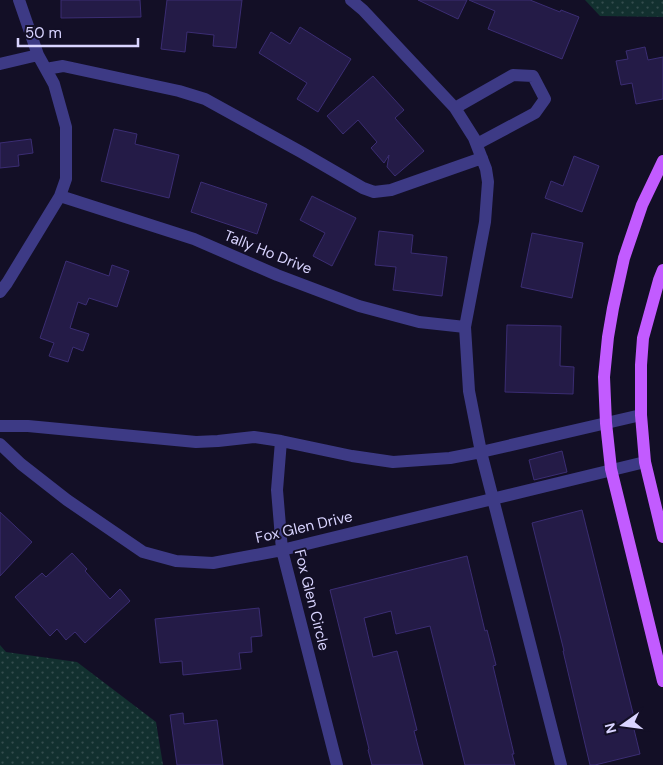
<svg xmlns="http://www.w3.org/2000/svg" width="663" height="765" font-family="'DM Sans',sans-serif">
  <defs>
    <pattern id="grass-dots" width="8" height="8" patternUnits="userSpaceOnUse" patternTransform="scale(1.25)"><rect width="8" height="8" fill="#12302f"/><path d="M2 2h.1M6 6h.1" fill="none" stroke="#344d4e" stroke-width="1.8" stroke-linecap="round"/></pattern>
  </defs>
  <rect width="100%" height="100%" fill="#130f26"/>
  <!-- grass -->
  <path fill="url(#grass-dots)" d="M585,0H663V17L600,16Z
    M0,645L6,652L77,662L156,722L163,765H0Z"/>
  <!-- building -->
  <path fill="#241b47" stroke="#3b2d73" d="M61,0H140L141,17L61,18Z
    M167,0H242L236,48L213,46L214,35L187,32L185,52L161,49Z
    M418,0H467L458,19Z
    M469,0H530L560,12L561,10L579,17L562,59L488,29L495,11Z
    M300,27L351,59L318,112L297,99L307,83L259,53L271,32L290,44Z
    M645,47L648,60L663,57V99L636,104L632,83L621,85L616,61L628,59L626,51Z
    M373,76L404,110L395,118L424,151L395,176L387,167L389,155L384,163L371,148L377,142L358,120L343,134L327,116Z
    M114,129L137,134L135,144L179,155L169,198L101,181Z
    M31,139L33,153L18,155L19,166L0,168V143Z
    M574,156L599,166L582,212L545,198L551,181L563,186Z
    M201,182L267,204L257,234L191,212Z
    M312,196L356,218L332,266L313,256L325,233L300,220Z
    M379,231L413,235L411,253L447,257L442,296L393,290L396,267L375,265Z
    M532,233L583,243L572,298L521,287Z
    M66,261L109,276L112,265L129,271L117,307L89,298L86,305L78,302L70,328L89,334L83,351L73,347L68,362L49,356L54,343L40,338Z
    M507,325L561,326L560,366L574,367L573,394L505,392Z
    M562,451L567,472L534,480L529,460Z
    M582,510L634,717H631L640,754L595,765H590L563,651H564L532,523Z
    M0,512L32,542L0,576Z
    M72,553L87,569L85,571L110,599L120,589L130,601L85,643L75,632L66,640L57,629L50,636L15,597L42,573L46,577Z
    M467,556L485,631L487,630L496,665L493,666L514,754H512L515,765H465L430,626L396,634L391,611L364,618L373,657L397,651L417,730L414,731L423,765H372L368,750L369,749L330,590Z
    M259,608L262,636L251,637L252,652L239,653L241,669L183,675L182,661L160,663L155,619Z
    M183,713L184,724L217,720L223,765H177L170,715Z"/>
  <g fill="none" stroke-linecap="round" stroke-linejoin="round">
    <!-- minor -->
    <path stroke="#3d3a85" stroke-width="12" d="M351,0L363,10L455,108L474,138L486,169L488,182L485,222L465,327L469,391L481,452L561,765
      M0,64L38,55
      M46,69L63,66L179,91L205,99L301,152L363,188L374,192L391,190L482,158
      M455,108L513,75L533,76L545,99L535,113L477,144
      M60,196L194,239L277,275L359,306L419,322L465,327
      M0,292L7,283L60,196L66,179V127L54,84L38,55L19,0
      M0,426H28L196,442L218,441L254,437L281,441L352,456L393,462L450,458L481,452L641,415
      M281,441L277,490L282,550L337,765
      M0,444L21,464L67,500L143,552L176,561L213,563L282,550L645,462"/>
    <!-- major -->
    <path stroke="#c25bff" stroke-width="12" d="M663,161L642,205L624,258L613,308L608,337L604,377L606,423L611,469L663,681
      M663,270L659,280L643,338L641,365V415L645,462L663,537"/>
  </g>
  <g text-anchor="middle" dominant-baseline="central" stroke-width="4" stroke-linejoin="round" paint-order="stroke">
    <!-- street labels -->
    <g font-size="15" fill="#d9d4ff" stroke="#130f26">
      <text transform="translate(268 252) rotate(22)">Tally Ho Drive</text>
      <text transform="translate(304 527) rotate(-13)">Fox Glen Drive</text>
      <text transform="translate(312 600) rotate(76)">Fox Glen Circle</text>
    </g>
  </g>
  <!-- north arrow -->
  <g transform="translate(623 725) rotate(256)" stroke="#130f26" stroke-width="4" paint-order="stroke">
  <path d="M0-4L9 19L0 12L-9 19Z" fill="#d9d4ff"/>
  <text y="-8" font-size="14" font-weight="bold" text-anchor="middle" fill="#d9d4ff">N</text>
  </g>
  <!-- scale -->
  <path d="M18 38v8h120v-8" fill="none" stroke="#d9d4ff" stroke-width="2.5"/>
  <text x="25" y="38" font-size="15" fill="#d9d4ff" stroke="#130f26" stroke-width="4" paint-order="stroke">50 m</text>
</svg>
